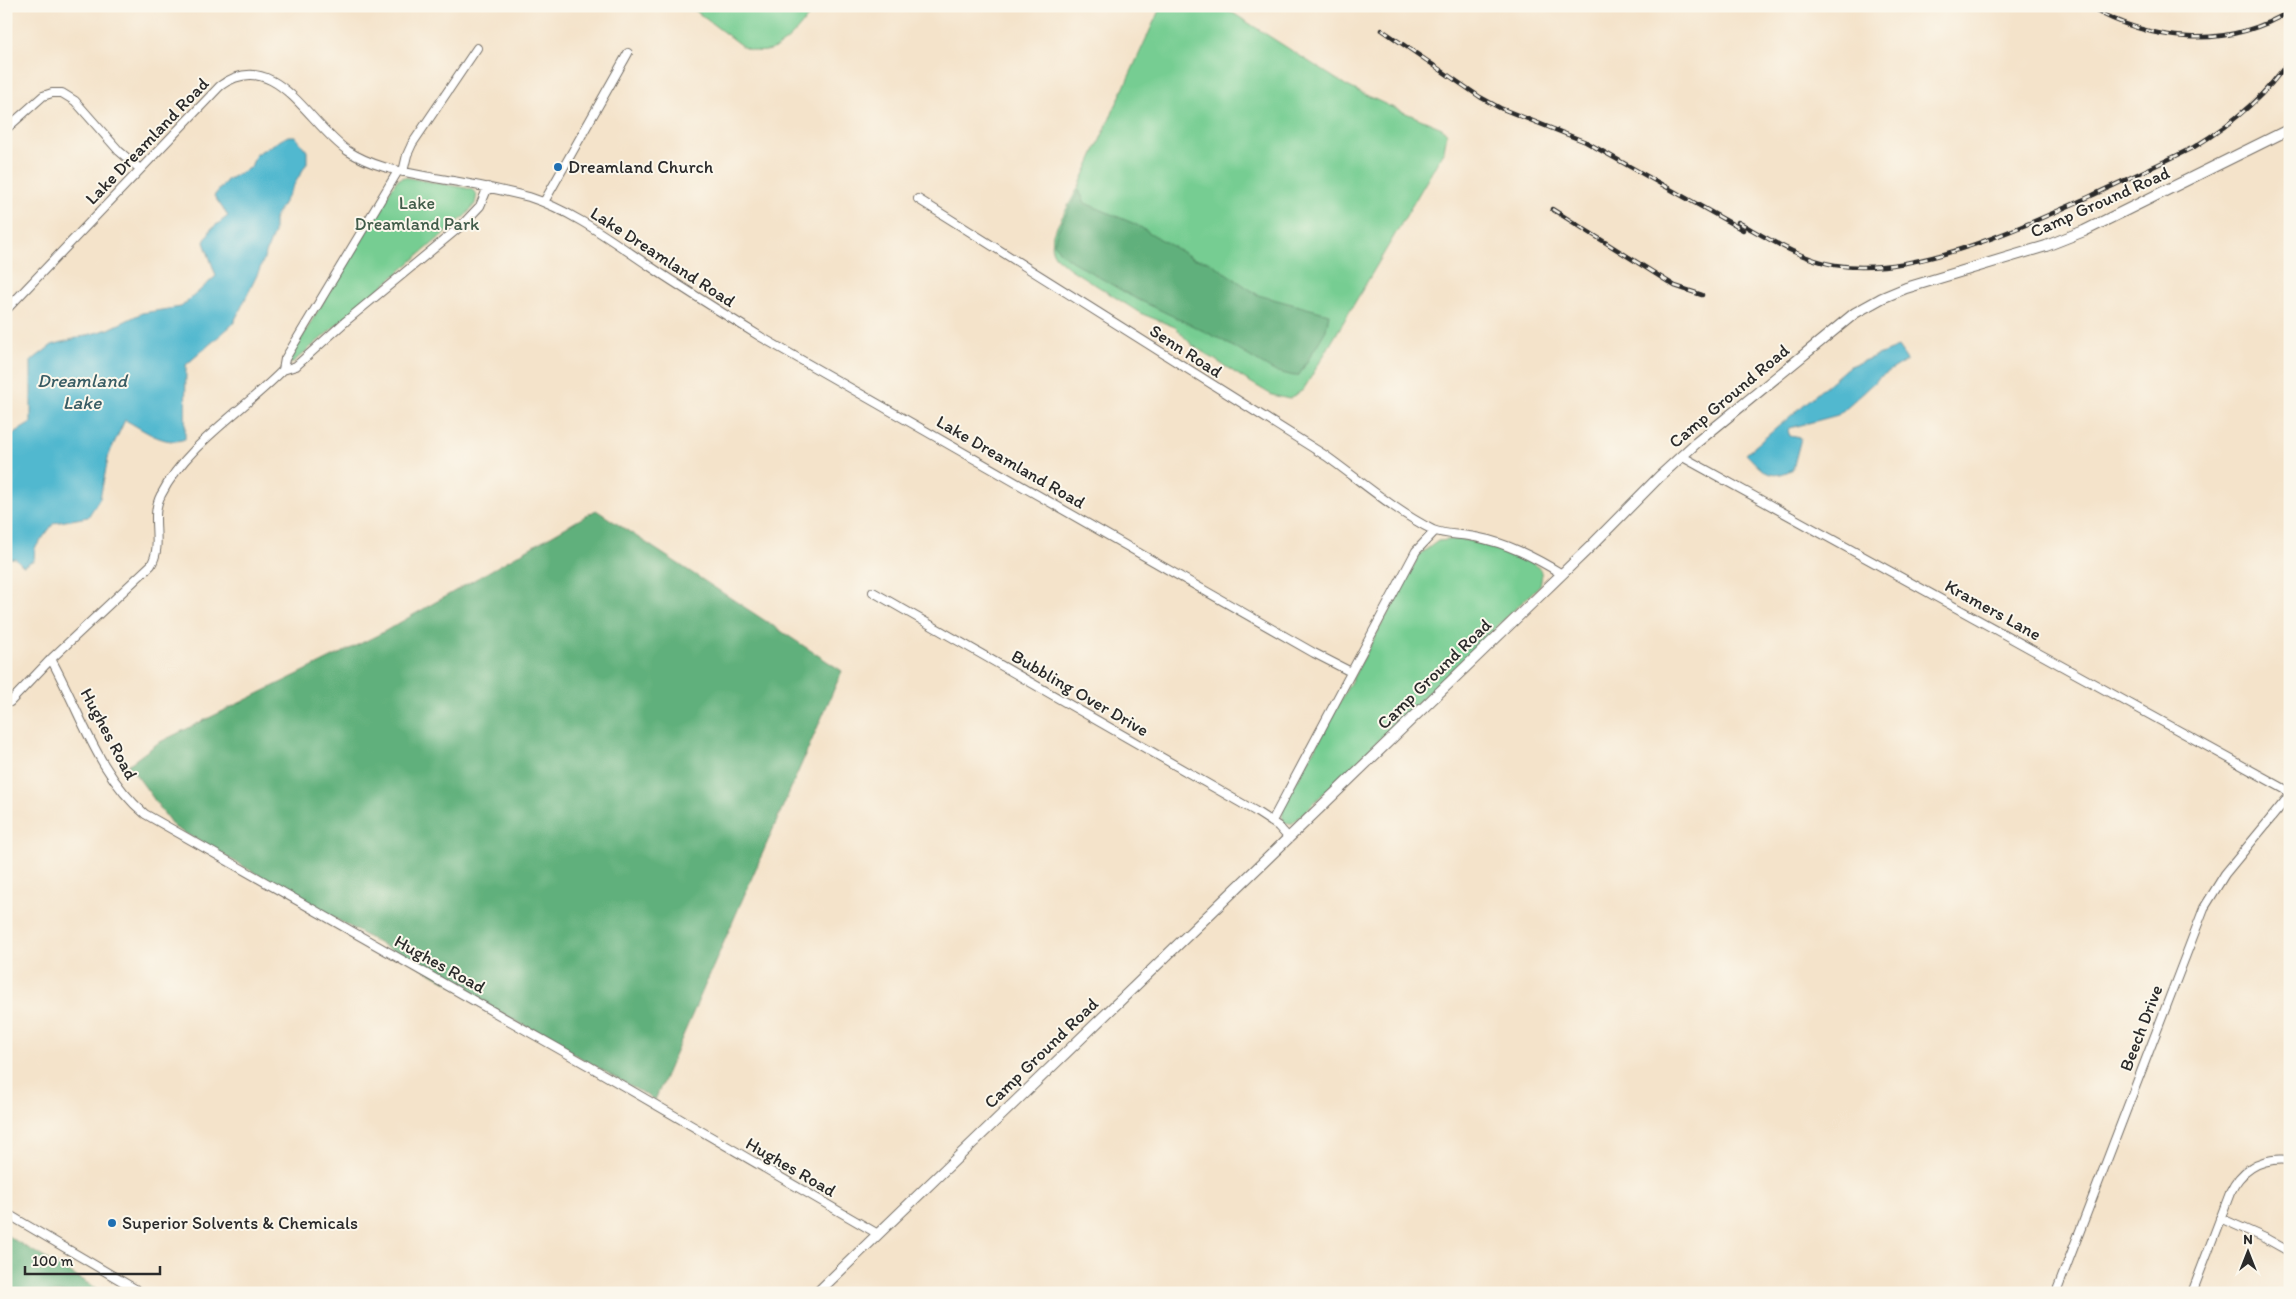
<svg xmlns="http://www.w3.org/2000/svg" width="2296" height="1299" font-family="Itim,sans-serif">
  <rect width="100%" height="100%" fill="#fbf7ec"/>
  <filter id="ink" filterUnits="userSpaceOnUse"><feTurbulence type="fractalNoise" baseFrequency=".02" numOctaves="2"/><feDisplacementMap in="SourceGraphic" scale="10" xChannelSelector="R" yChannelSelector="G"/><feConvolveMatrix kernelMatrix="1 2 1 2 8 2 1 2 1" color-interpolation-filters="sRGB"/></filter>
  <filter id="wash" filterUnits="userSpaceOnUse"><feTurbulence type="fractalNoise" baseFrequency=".0096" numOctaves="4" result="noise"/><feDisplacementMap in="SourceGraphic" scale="20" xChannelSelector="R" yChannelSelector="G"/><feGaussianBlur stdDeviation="1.12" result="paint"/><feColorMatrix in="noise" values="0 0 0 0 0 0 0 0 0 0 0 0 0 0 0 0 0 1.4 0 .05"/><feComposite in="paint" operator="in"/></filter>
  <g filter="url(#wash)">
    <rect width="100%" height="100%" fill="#f4e3ca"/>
    <!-- green -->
    <path fill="#76cd92" stroke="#507c5e" d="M689,6H817C797,29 778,64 743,47Z
      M1161,6H1222L1347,86L1389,106L1442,128L1447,134L1444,150L1433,170L1311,377L1303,390L1289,399L1272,395L1245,379L1192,345L1175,327L1140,313L1069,268L1055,256L1052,250L1053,234L1080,184Z
      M404,177L471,189L477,194L475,204L466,215L291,364L289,360L290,357L387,196L397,180Z
      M1458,539C1473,540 1533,556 1540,570C1543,575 1541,580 1540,585L1293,823L1285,824C1278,813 1287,800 1292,790L1420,554L1438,541Z"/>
    <!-- forest -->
    <path fill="#60b07c" stroke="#466e54" d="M1079,190L1085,203L1135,224L1194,259L1208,261L1258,295L1329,314L1326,330L1299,375L1294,376L1274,371L1220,339L1131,296L1070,260L1059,251L1054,243L1057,232Z
      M596,510L842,671L655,1100L174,827C158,806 145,785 128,765L158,743L380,634Z
      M6,1235L104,1293H6Z"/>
    <!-- water -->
    <path fill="#51b8cf" stroke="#3e727d" d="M288,136H295L307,151V163L274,219V233L259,271L233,324L186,365L185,439C164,447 143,429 125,420L109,454L100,498L88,517L54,523L35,548L34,560L23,566L15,558L6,559V438L31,423V361L52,345L109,329L142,313L181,307L216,276L204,242L211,229L228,216L214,196L227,180L251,167L256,154Z
      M1898,347L1907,360L1880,377L1838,415L1790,428L1788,431L1790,436L1801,438L1793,469C1769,482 1763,471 1746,454L1848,367Z"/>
  </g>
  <g filter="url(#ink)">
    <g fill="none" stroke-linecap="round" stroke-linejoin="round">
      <!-- minor casing -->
      <g stroke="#716b63" stroke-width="10">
        <path id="minor" d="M6,129L43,96L52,93H62L75,101L119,151L140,169
          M403,172L407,155L412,144L477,48
          M918,199L1326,456C1361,481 1395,511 1433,530C1445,535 1462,534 1475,537C1507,543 1534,557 1562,574
          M544,202L628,53
          M6,310L220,86C275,46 308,124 348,151C374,168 405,172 435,178C466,183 498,189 529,197C573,211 612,241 651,267C687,291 724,314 761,337L1314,653L1351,672
          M283,370L296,366L346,321L461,226L480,206L488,187
          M1681,456L2290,792
          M873,592L1255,811L1278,826L1288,837
          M51,659C80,711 98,775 145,814L589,1066L878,1234
          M10,702L51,659L151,565C164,544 149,517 161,495C187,444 244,410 283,370L285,359L398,171
          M1272,821L1416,551L1435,531
          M6,1213L142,1293
          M2220,1218L2265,1238L2290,1252
          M2056,1293L2204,908L2225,874L2290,795
          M2192,1293L2230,1193C2242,1168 2262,1157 2290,1160"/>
      </g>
      <!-- tertiary casing -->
      <g stroke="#716b63" stroke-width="12">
        <path id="tertiary" d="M817,1293L1590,547L1659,477L1696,443L1855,313L1882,298L1906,288L2046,246L2084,231L2290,129"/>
      </g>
      <!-- minor -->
      <use href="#minor" stroke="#fff" stroke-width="8"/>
      <!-- tertiary -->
      <use href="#tertiary" stroke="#fff" stroke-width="10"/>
      <!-- rail casing -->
      <g stroke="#2b2b2b" stroke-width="4.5">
        <path id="rail" d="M2087,6C2151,42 2225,51 2290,11
          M1382,30L1480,97L1500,108L1586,142L1743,230
          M1552,209L1675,286L1702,295
          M1738,222C1769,239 1800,259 1835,265C1914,278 2020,228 2091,196C2125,180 2160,164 2194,147C2232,124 2265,97 2290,59"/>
      </g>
      <!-- rail -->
      <use href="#rail" stroke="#fbf7ec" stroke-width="2.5" stroke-dasharray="8" stroke-linecap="butt"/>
    </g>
  </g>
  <!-- markers -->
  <g fill="#1f6fb2" stroke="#fbf7ec" stroke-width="2">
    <circle cx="558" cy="167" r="5"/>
    <circle cx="112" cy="1223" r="5"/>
  </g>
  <g text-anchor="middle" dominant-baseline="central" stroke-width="4" stroke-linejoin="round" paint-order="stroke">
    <!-- street labels -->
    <g font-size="18" fill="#2b2b2b" stroke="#fbf7ec">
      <text transform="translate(147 141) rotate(-46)">Lake Dreamland Road</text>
      <text transform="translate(2100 202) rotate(-24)">Camp Ground Road</text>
      <text transform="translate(663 257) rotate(33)">Lake Dreamland Road</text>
      <text transform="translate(1186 351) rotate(33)">Senn Road</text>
      <text transform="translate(1729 396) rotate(-40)">Camp Ground Road</text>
      <text transform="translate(1011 462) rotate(30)">Lake Dreamland Road</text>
      <text transform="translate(1993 610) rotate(29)">Kramers Lane</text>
      <text transform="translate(1434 674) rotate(-44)">Camp Ground Road</text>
      <text transform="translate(1080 693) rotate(30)">Bubbling Over Drive</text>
      <text transform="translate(109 734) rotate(62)">Hughes Road</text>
      <text transform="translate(440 964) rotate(29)">Hughes Road</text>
      <text transform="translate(2141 1028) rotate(-69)">Beech Drive</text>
      <text transform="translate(1041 1053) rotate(-44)">Camp Ground Road</text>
      <text transform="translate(791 1167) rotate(30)">Hughes Road</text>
    </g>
    <!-- poi labels -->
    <g font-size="18" fill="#2b2b2b" stroke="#fbf7ec" text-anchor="start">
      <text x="568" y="167">Dreamland Church</text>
      <text x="122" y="1223">Superior Solvents &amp; Chemicals</text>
    </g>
    <!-- park labels -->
    <g font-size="18" fill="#425c4a" stroke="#fbf7ec">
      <text x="417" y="203">Lake<tspan x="417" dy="21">Dreamland Park</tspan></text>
    </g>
    <!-- water labels -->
    <g font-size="19" font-style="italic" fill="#385c64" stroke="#fbf7ec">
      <text x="82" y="380">Dreamland<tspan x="82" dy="22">Lake</tspan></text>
    </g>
  </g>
  <!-- margin -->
  <rect width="2296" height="1299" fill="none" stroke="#fbf7ec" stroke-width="25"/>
  <!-- north arrow -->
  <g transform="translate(2248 1252)" stroke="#fbf7ec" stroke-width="4" paint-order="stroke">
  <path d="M0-4L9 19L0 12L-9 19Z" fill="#2b2b2b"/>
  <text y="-8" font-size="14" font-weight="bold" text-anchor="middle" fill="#2b2b2b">N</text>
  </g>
  <!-- scale -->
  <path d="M25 1266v8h135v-8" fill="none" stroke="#2b2b2b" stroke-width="2.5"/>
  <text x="32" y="1266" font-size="15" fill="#2b2b2b" stroke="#fbf7ec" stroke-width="4" paint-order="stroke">100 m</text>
</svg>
